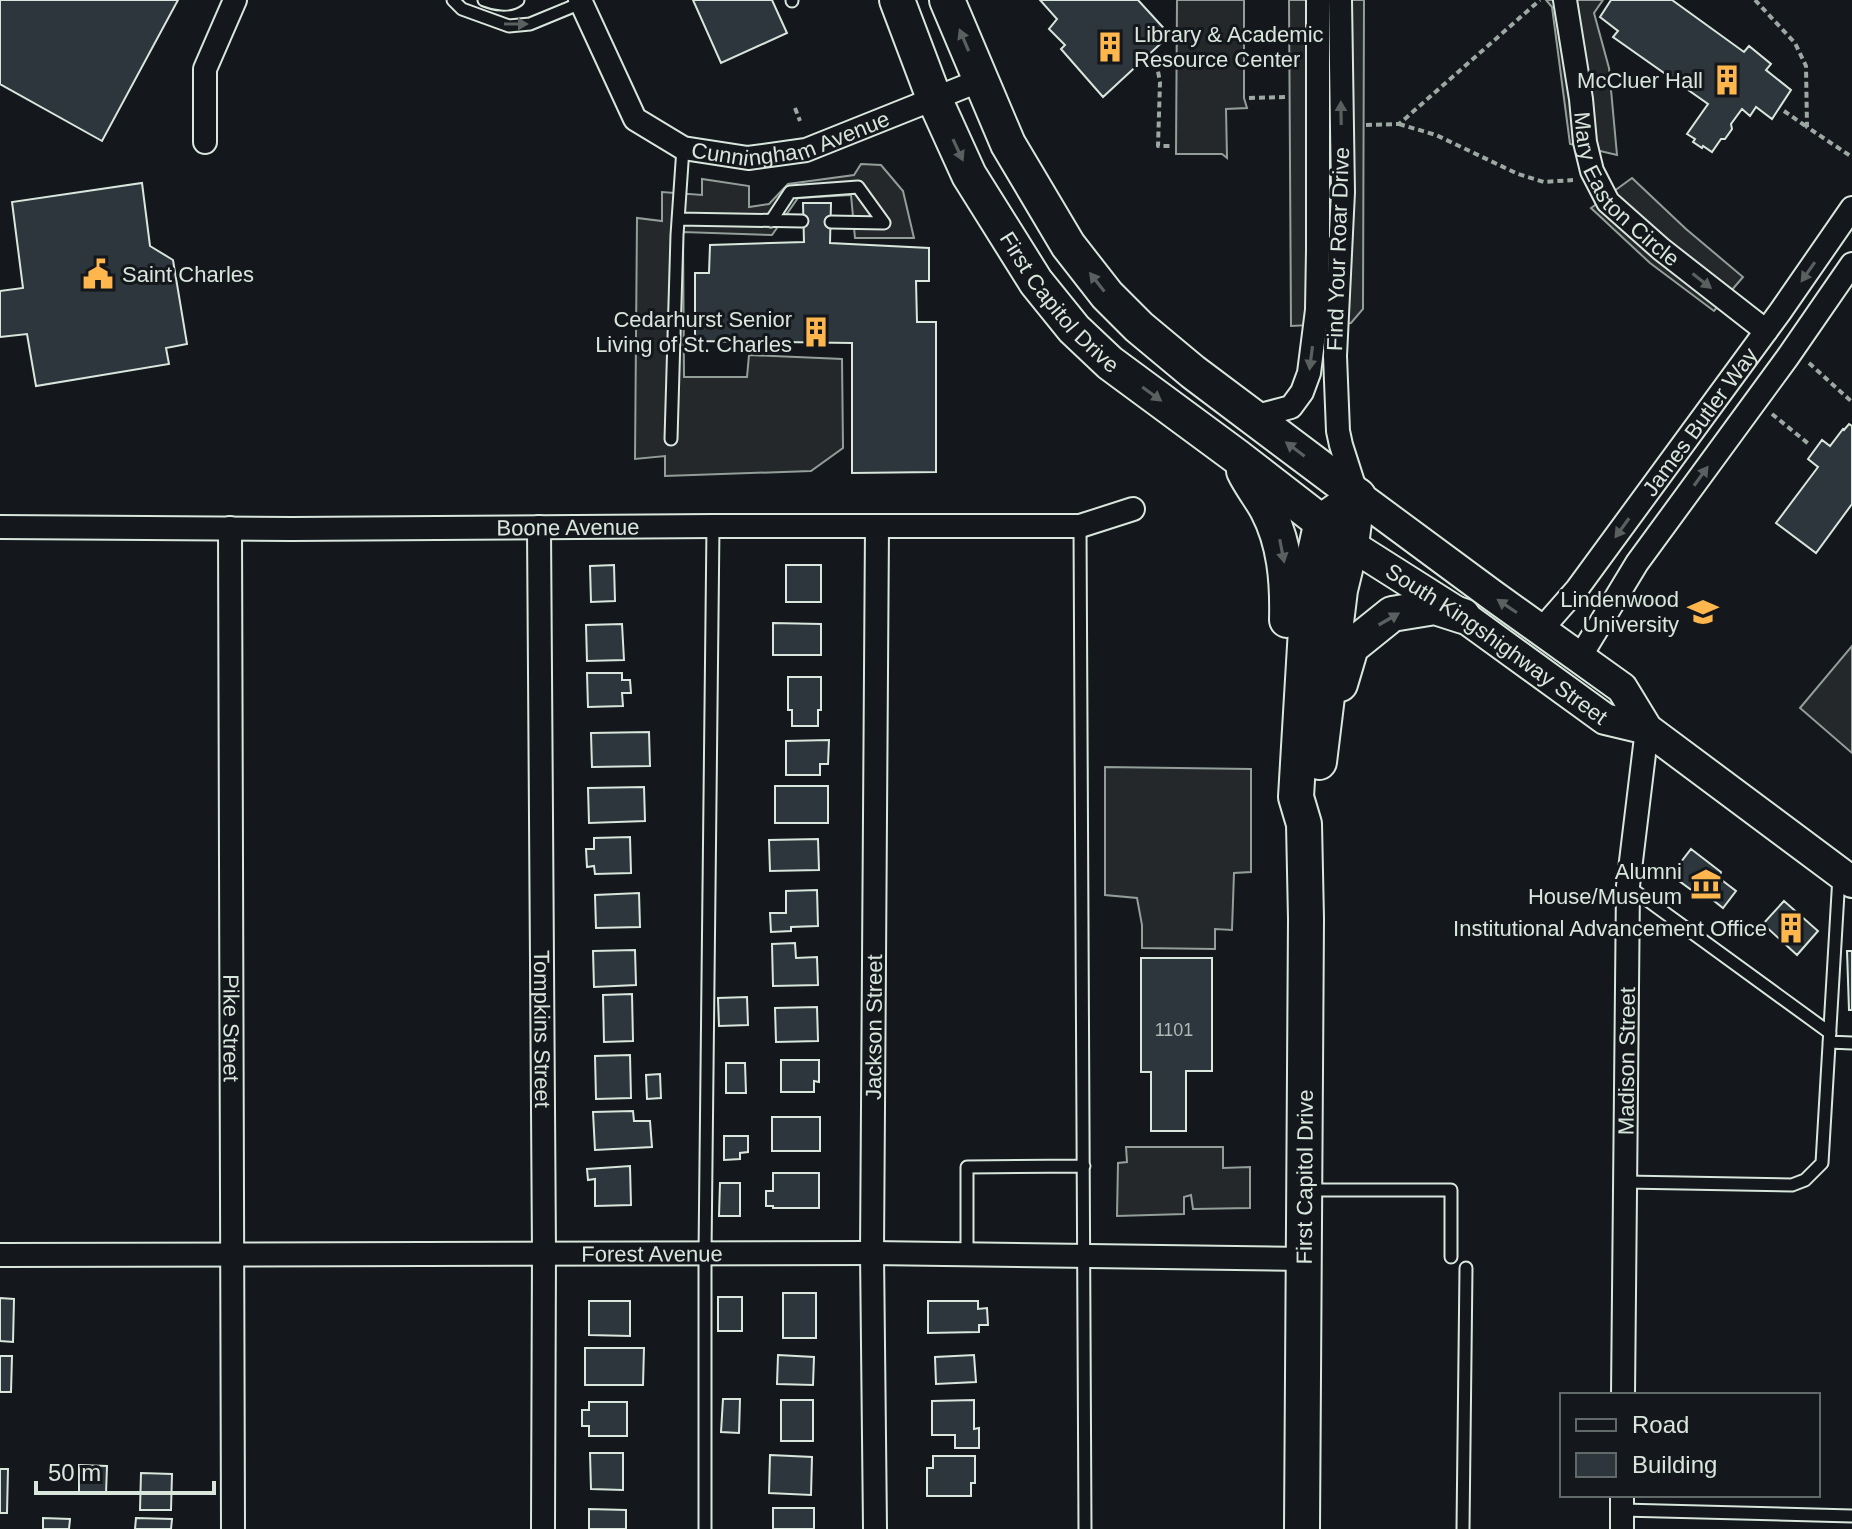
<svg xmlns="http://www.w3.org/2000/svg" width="1852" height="1529" font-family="Arial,sans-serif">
  <rect width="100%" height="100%" fill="#14181c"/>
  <!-- parking -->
  <path fill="#24282b" stroke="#939e99" stroke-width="2" d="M1177,0H1244V98L1247,108L1226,109L1227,158L1222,154H1176Z
    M1289,0H1364L1363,309L1351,323L1291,326Z
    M1546,0H1603L1594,13L1609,68L1617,155L1570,144L1552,7Z
    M861,164L881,165L903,191L914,238H855L851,195L798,198L772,235L683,232L684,377H747L749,355L842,359L843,448L811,471L665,476V456L635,459L637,218L662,221V192L702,195V179L749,186V207L769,204L788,184L854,175Z
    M1632,178L1686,229L1743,277L1714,311L1650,263L1591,208Z
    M1852,646V753L1800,708Z
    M1105,767L1251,769V872L1234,873L1232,930L1215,929V949L1142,948V925L1137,898L1105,895Z
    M1126,1147H1223V1168L1250,1167V1208L1193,1209L1191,1195L1184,1197V1214L1117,1216L1118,1163L1127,1162Z"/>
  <!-- building -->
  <path fill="#2c363c" stroke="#d8e6dc" stroke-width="2" d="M0,0H178L102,141L0,84Z
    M693,0H772L787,33L721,63Z
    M1040,0H1138L1170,35L1103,97L1061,49L1065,45L1049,29L1057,19Z
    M1611,0H1672L1744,52L1749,46L1771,64L1766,70L1791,90L1772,119L1756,107L1750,116L1742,109L1731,124L1732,129L1725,139H1721L1712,152L1703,146L1702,148L1693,142L1695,139L1687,134L1708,104L1613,37L1618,31L1600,17Z
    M142,183L150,246L173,260L187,344L166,348L169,364L36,386L27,334L0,337V291L23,288L12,202Z
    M803,203H831L830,243L929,248V281H916L917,322H936V472L852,473V343L695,341V273H709L710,245L804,242Z
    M1849,424L1852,426V504L1816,553L1776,523L1818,467L1808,459L1822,440L1830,446L1843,429L1844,430Z
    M614,565L615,601L591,602L590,566Z
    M786,565H821V602H786Z
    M773,623L821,624V655H773Z
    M622,624L624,660L587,661L586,625Z
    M587,673H622V680H630L631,693H622L623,706L588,707Z
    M788,677H821V710H818V726H792V710H788Z
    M649,732L650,766L592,767L591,733Z
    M829,740L828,764H820V775H786V741Z
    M775,786H828V823H775Z
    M644,787L645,821L589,823L588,788Z
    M630,837L631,873L595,874L594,866L587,867L586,849H594V838Z
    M818,839L819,870L770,871L769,840Z
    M1691,849L1721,872L1719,878L1736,891L1723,908L1704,893L1701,897L1671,875Z
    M817,890L818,926L791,927V931L771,932L770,913H786V891Z
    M639,893L640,927L596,928L595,895Z
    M1784,901L1818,931L1797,955L1763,924Z
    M795,943L796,958L817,957L818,985L773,986L772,944Z
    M635,950L636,985L594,987L593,951Z
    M1847,951H1852V1010H1849Z
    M1141,958H1212V1071H1186V1131H1151V1072H1141Z
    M632,994L633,1041L604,1042L603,995Z
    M747,997L748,1025L719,1026L718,998Z
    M817,1007L818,1041L776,1042L775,1008Z
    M630,1055L631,1098L596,1099L595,1056Z
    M781,1060H819V1082L814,1081V1092H781Z
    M726,1063H745L746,1093H726Z
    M660,1074L661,1098L647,1099L646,1075Z
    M633,1111L634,1121H650L652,1147L595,1150L593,1112Z
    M772,1117H820V1151H772Z
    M724,1136H748V1152L740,1153V1159L724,1160Z
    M630,1166L631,1205L595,1206V1179L588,1180L587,1169Z
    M773,1173H819V1208H773V1206H766V1191H773Z
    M720,1183H740V1216H719Z
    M783,1293H816V1338H783Z
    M718,1297H742V1331H718Z
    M0,1298L14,1299L13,1342L0,1341Z
    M589,1301H630V1336L589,1335Z
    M928,1301H978V1309L987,1308L988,1325H979V1332L928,1333Z
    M585,1348H644L643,1385H585Z
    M778,1355L814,1357L813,1385L777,1384Z
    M974,1355L976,1382L936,1384L935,1357Z
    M0,1356H12L11,1392H0Z
    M723,1399H740L739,1433L721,1432Z
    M781,1400H813V1441H781Z
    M974,1400V1429L979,1428V1448H955V1435H932V1401Z
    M589,1402H627V1436H589V1426H582V1410H589Z
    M590,1453H623V1490L591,1489Z
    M770,1455L812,1457L811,1495L769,1493Z
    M933,1456H975V1483H971V1496H927V1468H933Z
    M79,1465L107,1466L106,1494L79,1493Z
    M0,1469H8L7,1513H0Z
    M141,1473L172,1474L171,1510H140Z
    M773,1508H814V1529H773Z
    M589,1509L626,1510V1529H589Z
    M43,1518L70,1519L69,1529H43Z
    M136,1518L172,1519L171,1529H135Z"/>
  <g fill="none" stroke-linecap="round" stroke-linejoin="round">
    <!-- lane casing -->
    <g stroke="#d8e6dc" stroke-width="15">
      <path id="lane" d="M453,0L462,9L509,26L530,24L581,3
        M484,0C494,4 509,7 518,0
        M792,0V1
        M678,219L802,221
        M771,221L790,192L858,187L884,223L831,222
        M671,439L677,235L683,148
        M1080,526L1085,1529
        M1628,886L1830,1033
        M1829,1042L1852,1043
        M1626,1182L1792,1185L1805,1180L1822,1163L1839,876
        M1310,1190H1451V1257
        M967,1256V1167L1084,1166
        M1622,1510L1852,1516
        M705,1529V1253L713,526
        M1463,1529L1466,1268"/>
    </g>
    <!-- street casing -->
    <g stroke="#d8e6dc" stroke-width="26">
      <g id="street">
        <path id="s1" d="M580,0L635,119L683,148L748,158L806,150L981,80"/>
        <path d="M1340,0L1343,192L1335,356L1338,431L1341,445L1357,495"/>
        <path id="s2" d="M1565,0L1581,99L1585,142L1592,171L1608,202L1661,249L1766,331"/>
        <path d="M205,142V69L235,0"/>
        <path d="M1253,417L1291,407L1302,392L1309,373L1317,310L1318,250V0"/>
        <path id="s3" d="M0,527L292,529L713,526H1080L1133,509"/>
        <path id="s4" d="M539,527L544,1253L543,1529"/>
        <path id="s5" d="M230,528L233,1529"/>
        <path id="s6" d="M1541,630L1577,589L1780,312L1852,208"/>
        <path d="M1580,657L1637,563L1787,358L1852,264"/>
        <path id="s7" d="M0,1255L872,1253L1305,1259"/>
        <path id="s8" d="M1623,1395L1628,886L1647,729"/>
        <path id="s9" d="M875,1529L872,1253L877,526"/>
        <path d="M1622,1529V1495"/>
      </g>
    </g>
    <!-- secondary casing -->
    <g stroke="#d8e6dc" stroke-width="34">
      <g id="secondary">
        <path d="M1358,496L1492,595L1622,688L1647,729L1852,882"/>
        <path id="s10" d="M1351,545L1463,616L1605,719L1647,729"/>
      </g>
    </g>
    <!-- primary casing -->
    <g stroke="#d8e6dc" stroke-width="38">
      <g id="primary">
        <path id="s11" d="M897,0L934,98L969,175L1036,282L1074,329L1110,363L1236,456L1351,545"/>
        <path d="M947,0L1008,144L1068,245L1107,295L1139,327L1193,372L1358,496"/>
        <path d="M1244,471C1250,484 1260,496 1267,509C1285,543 1288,581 1287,620"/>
        <path d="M1340,684L1351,647L1392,614L1435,607L1463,616"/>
        <path d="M1319,762L1340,590L1351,545L1354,522"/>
        <path id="s12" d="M1302,1529L1306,919L1304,824L1296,797L1309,579L1322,521L1358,496"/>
      </g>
    </g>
    <!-- path -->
    <path stroke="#9da8a2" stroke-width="4" stroke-dasharray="6 4" stroke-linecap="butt" d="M1755,0L1795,43L1806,66L1807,127L1852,157
      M1148,55L1157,66L1160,82L1158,146H1171
      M1249,98L1286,97
      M795,108L800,121
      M1784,111L1807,127
      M1399,124L1436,135L1518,174L1544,182L1573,180
      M1366,125L1399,124L1540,0
      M1809,363L1852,402
      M1772,414L1810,445"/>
    <!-- lane -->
    <use href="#lane" stroke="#14181c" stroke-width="11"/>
    <!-- street -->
    <use href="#street" stroke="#14181c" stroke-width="22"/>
    <!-- secondary -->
    <use href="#secondary" stroke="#14181c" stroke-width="30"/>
    <!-- primary -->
    <use href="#primary" stroke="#14181c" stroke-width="34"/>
  </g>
  <!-- one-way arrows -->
  <defs><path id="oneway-solid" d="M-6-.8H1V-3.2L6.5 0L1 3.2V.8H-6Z" transform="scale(2)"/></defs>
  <g fill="#59605f">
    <use href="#oneway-solid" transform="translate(516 24)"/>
    <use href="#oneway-solid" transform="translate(964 40) rotate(-113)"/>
    <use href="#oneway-solid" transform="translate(1341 113) rotate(-91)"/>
    <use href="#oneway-solid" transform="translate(958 150) rotate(65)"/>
    <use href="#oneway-solid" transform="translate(1808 272) rotate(125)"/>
    <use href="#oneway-solid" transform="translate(1702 281) rotate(38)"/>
    <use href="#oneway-solid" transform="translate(1097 282) rotate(-128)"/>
    <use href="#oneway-solid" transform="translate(1311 358) rotate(97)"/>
    <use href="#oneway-solid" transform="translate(1152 394) rotate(36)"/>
    <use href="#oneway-solid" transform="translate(1295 449) rotate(-143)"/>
    <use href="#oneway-solid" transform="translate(1701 476) rotate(-54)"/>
    <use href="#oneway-solid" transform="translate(1622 528) rotate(126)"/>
    <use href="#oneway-solid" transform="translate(1282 551) rotate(79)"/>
    <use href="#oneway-solid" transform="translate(1507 606) rotate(-146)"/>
    <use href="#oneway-solid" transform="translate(1389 619) rotate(-30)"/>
  </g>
  <!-- icons -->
  <defs>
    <g id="building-bare" transform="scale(2.4)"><path d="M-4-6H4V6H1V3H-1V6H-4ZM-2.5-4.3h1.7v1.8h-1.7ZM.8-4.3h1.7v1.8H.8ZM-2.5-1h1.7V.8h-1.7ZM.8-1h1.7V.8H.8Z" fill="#ffb74d" stroke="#14181c" stroke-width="2.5" paint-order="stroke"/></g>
    <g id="civic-bare" transform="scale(2.4)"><path d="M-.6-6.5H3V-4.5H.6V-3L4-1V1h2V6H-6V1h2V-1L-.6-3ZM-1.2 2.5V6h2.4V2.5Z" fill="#ffb74d" stroke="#14181c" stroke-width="2.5" paint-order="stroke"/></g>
    <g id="university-bare" transform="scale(2.4)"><path d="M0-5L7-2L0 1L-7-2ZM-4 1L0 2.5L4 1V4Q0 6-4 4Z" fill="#ffb74d" stroke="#14181c" stroke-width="2.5" paint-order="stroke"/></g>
    <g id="museum-bare" transform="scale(2.4)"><path d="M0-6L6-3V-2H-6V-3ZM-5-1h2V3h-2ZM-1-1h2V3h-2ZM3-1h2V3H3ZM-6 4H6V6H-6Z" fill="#ffb74d" stroke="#14181c" stroke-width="2.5" paint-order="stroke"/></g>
  </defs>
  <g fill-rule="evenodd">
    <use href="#building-bare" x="1110" y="47"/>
    <use href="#building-bare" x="1727" y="80"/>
    <use href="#civic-bare" x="98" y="274"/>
    <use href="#building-bare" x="816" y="332"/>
    <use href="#university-bare" x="1703" y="612"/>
    <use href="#museum-bare" x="1706" y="884"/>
    <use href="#building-bare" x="1791" y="928"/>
  </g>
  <g text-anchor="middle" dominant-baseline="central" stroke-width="6" stroke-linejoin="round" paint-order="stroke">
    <!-- number labels -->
    <g font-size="18" fill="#adbab4">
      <text x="1174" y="1030">1101</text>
    </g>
    <!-- poi labels -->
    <g font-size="22" fill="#d8e6dc" stroke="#14181c" text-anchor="end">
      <text x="1134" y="34" text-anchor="start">Library &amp; Academic<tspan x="1134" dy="25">Resource Center</tspan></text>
      <text x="1703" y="80">McCluer Hall</text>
      <text x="122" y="274" text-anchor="start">Saint Charles</text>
      <text x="792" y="319">Cedarhurst Senior<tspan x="792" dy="25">Living of St. Charles</tspan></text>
      <text x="1679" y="599">Lindenwood<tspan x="1679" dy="25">University</tspan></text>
      <text x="1682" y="871">Alumni<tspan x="1682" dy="25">House/Museum</tspan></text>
      <text x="1767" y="928">Institutional Advancement Office</text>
    </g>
    <!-- street labels -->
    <g font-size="22" fill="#d8e6dc" stroke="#14181c">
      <text stroke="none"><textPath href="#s1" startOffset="298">Cunningham Avenue</textPath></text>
      <text stroke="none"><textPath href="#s2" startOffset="206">Mary Easton Circle</textPath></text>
      <text transform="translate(1338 249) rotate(-88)">Find Your Roar Drive</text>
      <text stroke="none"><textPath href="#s11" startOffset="346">First Capitol Drive</textPath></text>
      <text stroke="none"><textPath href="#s6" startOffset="262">James Butler Way</textPath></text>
      <text stroke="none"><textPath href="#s3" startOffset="568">Boone Avenue</textPath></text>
      <text stroke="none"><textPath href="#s10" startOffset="176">South Kingshighway Street</textPath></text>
      <text stroke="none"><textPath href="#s5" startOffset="500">Pike Street</textPath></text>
      <text stroke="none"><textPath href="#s4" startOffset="502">Tompkins Street</textPath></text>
      <text stroke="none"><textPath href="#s9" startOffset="502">Jackson Street</textPath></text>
      <text stroke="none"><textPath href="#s8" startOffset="334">Madison Street</textPath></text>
      <text stroke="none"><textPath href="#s12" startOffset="352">First Capitol Drive</textPath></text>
      <text stroke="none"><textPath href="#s7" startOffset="652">Forest Avenue</textPath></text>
    </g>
  </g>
  <!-- legend -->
  <rect x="1560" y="1393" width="260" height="104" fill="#14181c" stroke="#626a69" stroke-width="2"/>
  <rect x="1576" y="1419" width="40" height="12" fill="#14181c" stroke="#626a69" stroke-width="2"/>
  <text x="1632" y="1433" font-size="24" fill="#d8e6dc">Road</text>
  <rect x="1576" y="1453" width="40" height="24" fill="#2c363c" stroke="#626a69" stroke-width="2"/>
  <text x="1632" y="1473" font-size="24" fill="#d8e6dc">Building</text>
  <!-- scale -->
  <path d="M36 1481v12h178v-12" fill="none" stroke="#d8e6dc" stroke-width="4"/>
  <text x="48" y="1481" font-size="24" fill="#d8e6dc" stroke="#14181c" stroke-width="6" paint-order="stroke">50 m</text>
</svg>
